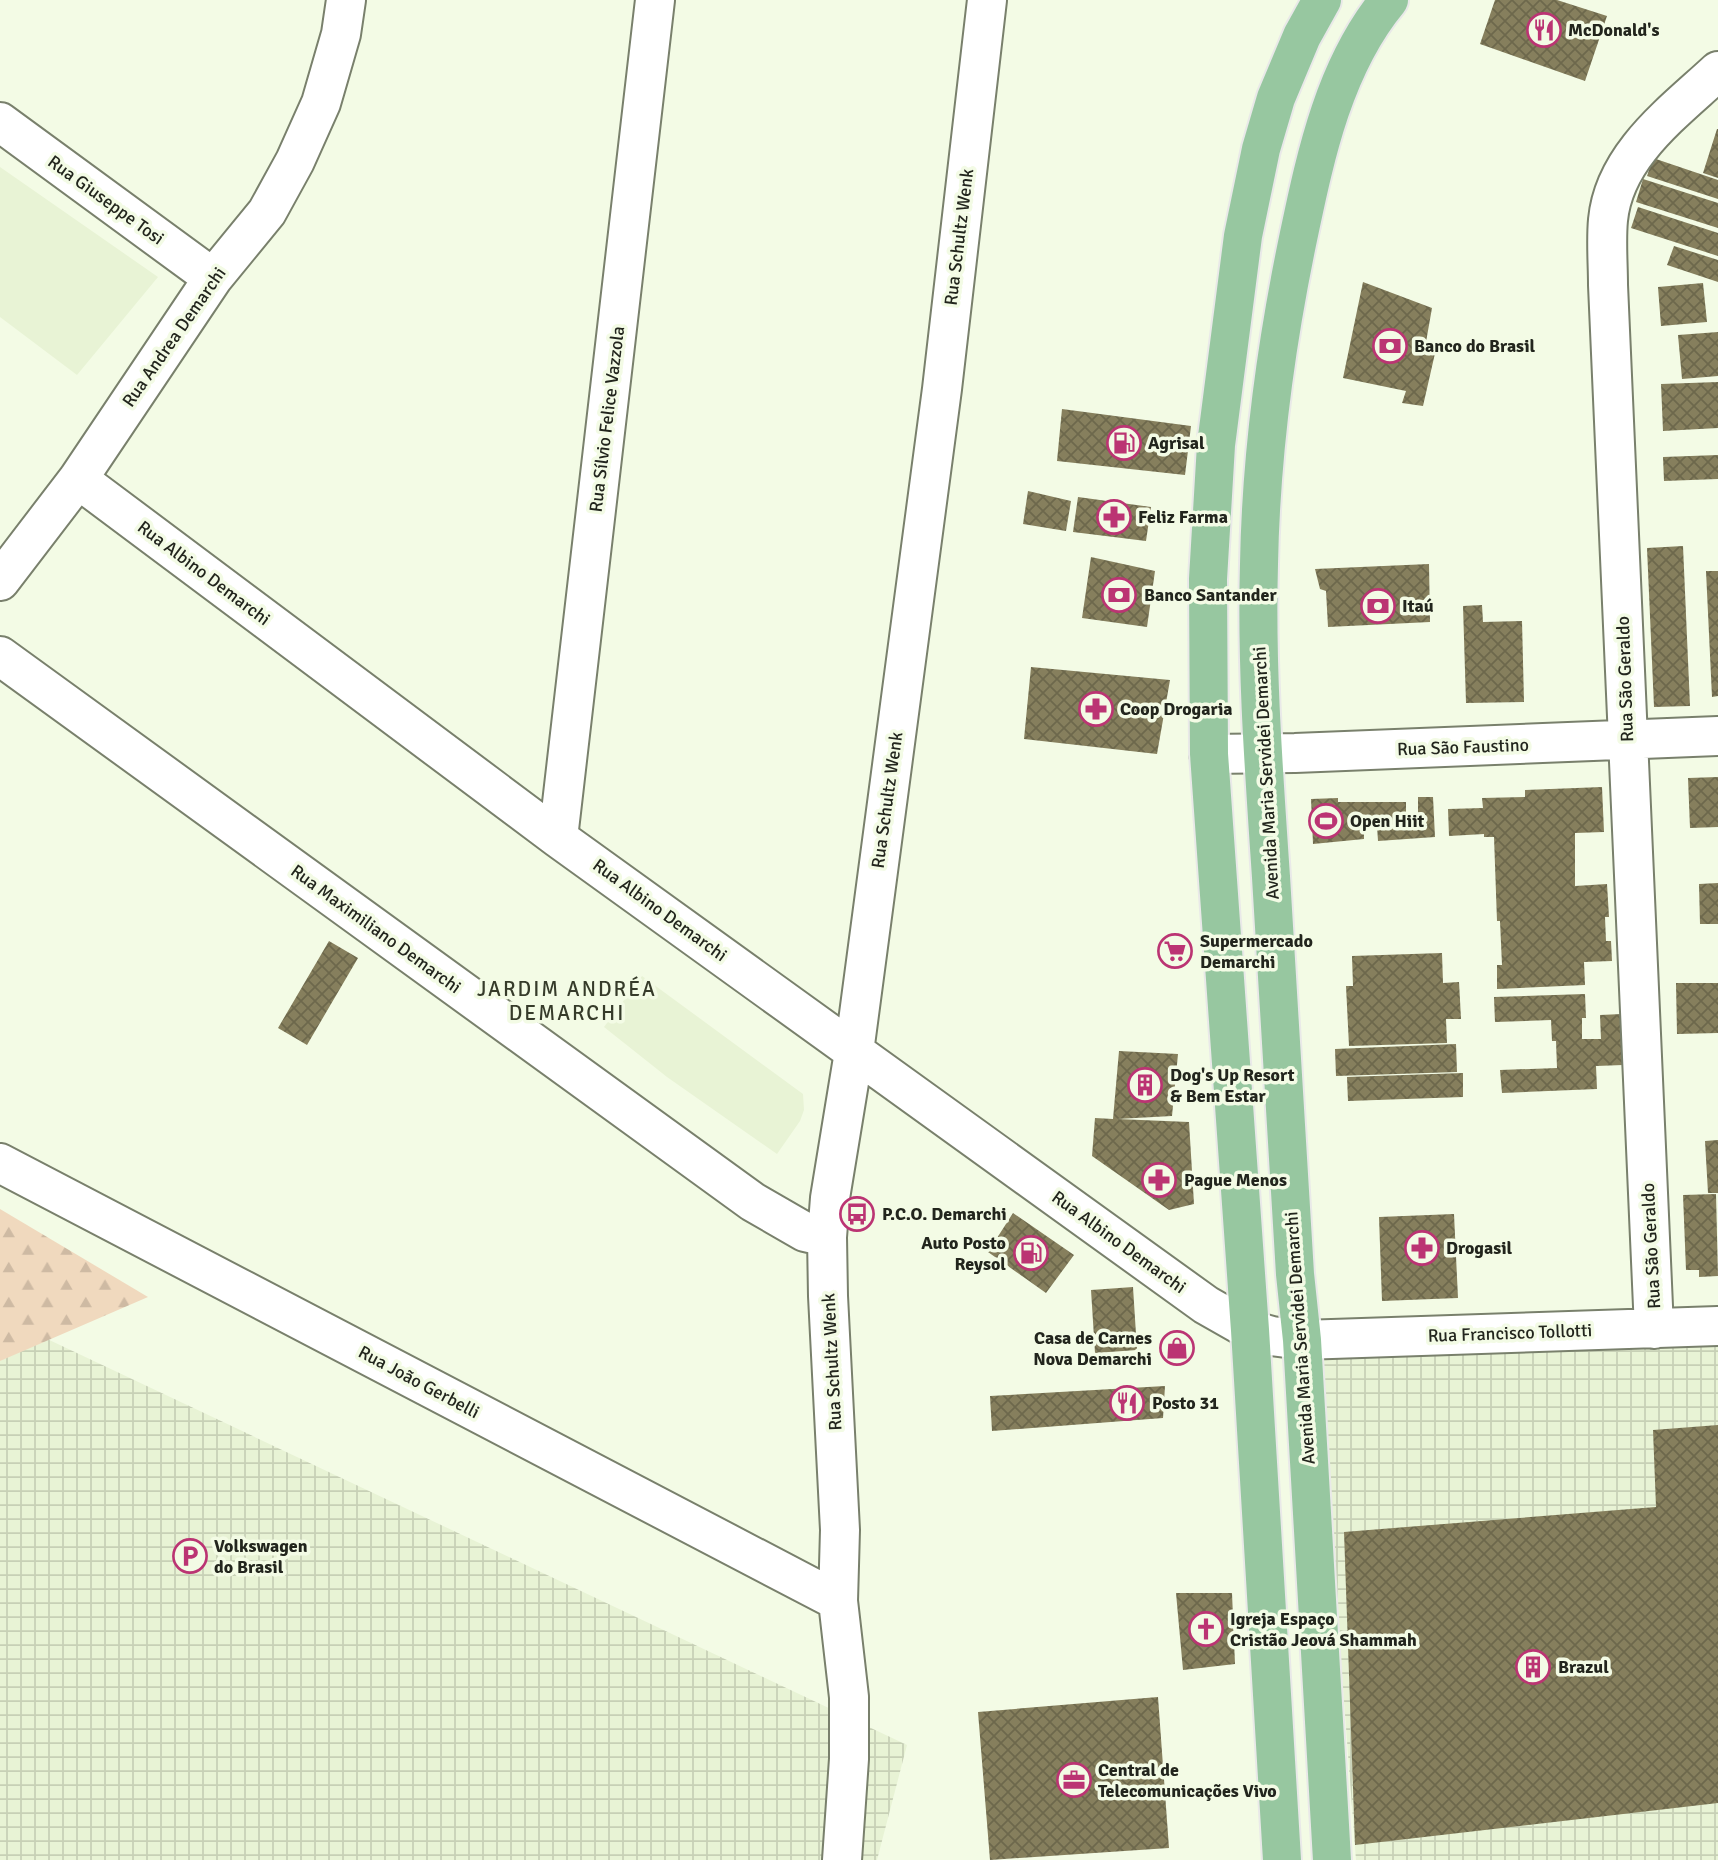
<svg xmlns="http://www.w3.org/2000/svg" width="1718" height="1860" font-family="Signika,sans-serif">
  <defs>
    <pattern id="industrial-grid" width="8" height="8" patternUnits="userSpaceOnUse" patternTransform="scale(1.75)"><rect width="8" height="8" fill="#e8f3d5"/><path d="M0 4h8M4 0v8" fill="none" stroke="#c7d0b6"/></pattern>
    <pattern id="forest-firs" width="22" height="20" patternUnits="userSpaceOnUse" patternTransform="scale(1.75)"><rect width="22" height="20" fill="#f0d9be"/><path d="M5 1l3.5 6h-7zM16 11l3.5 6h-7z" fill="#cebaa3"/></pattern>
    <pattern id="building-cross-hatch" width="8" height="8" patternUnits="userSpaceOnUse" patternTransform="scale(1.75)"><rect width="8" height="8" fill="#867f5d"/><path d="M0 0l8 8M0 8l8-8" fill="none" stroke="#6d684c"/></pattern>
  </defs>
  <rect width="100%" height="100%" fill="#f3fbe5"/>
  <!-- built -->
  <path fill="#e8f3d5" d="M0,167L158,277L77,375L0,317Z
    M642,976L803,1094L804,1110L800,1121L777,1154L667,1077L604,1027Z"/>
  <!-- industrial -->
  <path fill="url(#industrial-grid)" d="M0,1309L26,1329L907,1745L877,1860H0Z
    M1718,1343V1860H1356L1318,1355Z"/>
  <!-- forest -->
  <path fill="url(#forest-firs)" d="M0,1209L148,1297L0,1361Z"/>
  <!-- building -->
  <path fill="url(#building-cross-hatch)" d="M1495,0H1557L1607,16L1585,81L1480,44Z
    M1717,129H1718V178L1703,173Z
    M1653,158L1718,180V199L1647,176Z
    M1643,179L1718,203V228L1636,202Z
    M1638,207L1718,233V256L1631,228Z
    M1674,246L1718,260V282L1667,265Z
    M1363,282L1432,308L1426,342L1436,349L1423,406L1402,403L1406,391L1343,378Z
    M1703,283L1707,322L1661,326L1658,287Z
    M1718,332V376L1682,379L1678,335Z
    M1718,382V428L1663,431L1661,384Z
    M1062,409L1191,426L1185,475L1057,461Z
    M1718,455V479L1664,481L1663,457Z
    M1028,491L1071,501L1066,531L1023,524Z
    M1078,497L1151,507L1146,541L1073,532Z
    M1683,546L1690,706L1654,707L1647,548Z
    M1091,557L1155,571L1147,627L1082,618Z
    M1429,564L1430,622L1328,627L1326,591L1320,589L1315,569Z
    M1706,571H1718V696L1712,697Z
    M1482,605L1483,622L1522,621L1524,702L1466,703L1463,606Z
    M1031,667L1170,680L1157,754L1024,739Z
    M1718,777V827L1690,828L1688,778Z
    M1602,787L1604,832L1575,833V886L1607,884L1609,917H1605L1606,941H1611L1612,961L1584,962L1585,985L1497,989V965H1502L1500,921H1497L1494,837H1484V834L1449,836L1448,809L1483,808L1482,798L1525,797V790Z
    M1418,797H1433L1435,837L1378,841L1377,826L1364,827V839L1313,844L1311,799L1338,798V802H1406V820H1418Z
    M1718,883V924H1700L1699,884Z
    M329,941L358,958L307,1045L278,1028Z
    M1442,953L1443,983L1459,982L1460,1000L1461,1019H1446L1447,1043L1349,1046L1346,986H1353L1352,956Z
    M1676,983H1718V1033L1677,1034Z
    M1585,994L1586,1018H1582V1039H1601L1600,1015L1622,1014L1623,1065L1596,1066L1597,1089L1502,1093L1500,1070L1557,1068L1556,1041H1552L1551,1020L1495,1022L1494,997Z
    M1456,1044L1457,1072L1336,1076L1335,1049Z
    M1119,1051L1178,1054L1172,1116L1117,1119L1189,1122L1194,1204L1169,1210L1092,1156L1095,1118L1113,1119Z
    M1463,1073V1097L1348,1101L1347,1077Z
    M1718,1140V1193H1708L1705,1141Z
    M1716,1194L1718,1276L1699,1277V1270H1686L1683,1195Z
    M1013,1213L1074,1255L1046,1293L988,1252Z
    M1454,1214L1458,1298L1382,1301L1379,1217Z
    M1133,1287L1137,1350L1095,1353L1091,1290Z
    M1165,1386L1163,1418L992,1431L990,1396Z
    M1718,1425V1803L1355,1845L1344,1532L1656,1507L1653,1430Z
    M1176,1593H1232L1235,1664L1183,1670Z
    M1158,1697L1169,1848L990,1860L978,1712Z"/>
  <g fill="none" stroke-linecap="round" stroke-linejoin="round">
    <!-- minor casing -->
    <g stroke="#79806c" stroke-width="42">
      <path id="minor" d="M0,122L213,278
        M78,479L558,838L1206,1305L1250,1330L1272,1336L1302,1340L1718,1326
        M0,581L78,479L213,278L267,212L295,161L321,103L341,34L346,0
        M0,656L753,1202L805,1232L827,1237
        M1209,754L1295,753L1718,736
        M558,838L655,0
        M0,1163L838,1601
        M1654,1329L1608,285C1608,264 1606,241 1608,220C1614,155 1674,112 1718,71
        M842,1860L849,1759V1697L838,1601L840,1530L828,1296L827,1237L830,1198L854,1052L942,389L987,0"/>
    </g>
    <!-- major casing -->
    <g stroke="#e9e9e8" stroke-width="42">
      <path id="major" d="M1282,1860L1250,1330L1209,754L1208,579L1216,445L1243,236L1261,149L1276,98L1302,36L1322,0
        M1332,1860L1302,1340L1295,1274C1287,1141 1279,1009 1271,877C1264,773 1256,668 1259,564C1261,453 1276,343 1299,234C1316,153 1335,65 1389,0"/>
    </g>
    <!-- minor -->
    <use href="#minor" stroke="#fff" stroke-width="38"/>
    <!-- major -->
    <use href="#major" stroke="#97c7a0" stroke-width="38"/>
  </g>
  <!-- icons -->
  <defs>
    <g id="restaurant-ring" transform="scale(1.75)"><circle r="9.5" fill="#f3fbe5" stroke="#bb3473" stroke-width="1.5"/><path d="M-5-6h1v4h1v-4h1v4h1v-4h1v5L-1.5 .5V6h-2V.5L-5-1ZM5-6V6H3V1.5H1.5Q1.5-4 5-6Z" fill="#bb3473"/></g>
    <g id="bank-ring" transform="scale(1.75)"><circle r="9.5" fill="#f3fbe5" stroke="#bb3473" stroke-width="1.5"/><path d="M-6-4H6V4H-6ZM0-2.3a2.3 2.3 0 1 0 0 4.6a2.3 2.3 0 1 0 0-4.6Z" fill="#bb3473"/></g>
    <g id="fuel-ring" transform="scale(1.75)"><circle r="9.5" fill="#f3fbe5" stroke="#bb3473" stroke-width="1.5"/><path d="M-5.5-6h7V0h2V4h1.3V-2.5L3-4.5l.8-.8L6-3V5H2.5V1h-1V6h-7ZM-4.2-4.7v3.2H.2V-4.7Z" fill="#bb3473"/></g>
    <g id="pharmacy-ring" transform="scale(1.75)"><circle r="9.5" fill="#f3fbe5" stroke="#bb3473" stroke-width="1.5"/><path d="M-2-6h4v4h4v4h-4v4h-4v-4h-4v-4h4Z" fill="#bb3473"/></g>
    <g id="stadium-ring" transform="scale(1.75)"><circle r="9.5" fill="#f3fbe5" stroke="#bb3473" stroke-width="1.5"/><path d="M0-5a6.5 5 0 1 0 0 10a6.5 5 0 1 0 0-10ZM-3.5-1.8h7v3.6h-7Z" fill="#bb3473"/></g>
    <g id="supermarket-ring" transform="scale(1.75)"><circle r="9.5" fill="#f3fbe5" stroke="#bb3473" stroke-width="1.5"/><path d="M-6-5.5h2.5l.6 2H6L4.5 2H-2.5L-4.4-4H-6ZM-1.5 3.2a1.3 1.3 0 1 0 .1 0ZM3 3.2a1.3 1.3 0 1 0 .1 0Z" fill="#bb3473"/></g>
    <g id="building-ring" transform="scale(1.75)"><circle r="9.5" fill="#f3fbe5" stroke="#bb3473" stroke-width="1.5"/><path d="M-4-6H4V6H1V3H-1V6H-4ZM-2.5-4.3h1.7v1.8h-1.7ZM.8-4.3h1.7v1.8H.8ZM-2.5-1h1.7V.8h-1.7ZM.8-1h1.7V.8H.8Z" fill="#bb3473"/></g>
    <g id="bus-ring" transform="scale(1.75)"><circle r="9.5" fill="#f3fbe5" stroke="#bb3473" stroke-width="1.5"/><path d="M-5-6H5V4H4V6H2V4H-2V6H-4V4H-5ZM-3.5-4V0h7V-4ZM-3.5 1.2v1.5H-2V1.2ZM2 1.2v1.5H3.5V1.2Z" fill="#bb3473"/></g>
    <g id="shop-ring" transform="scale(1.75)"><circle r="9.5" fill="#f3fbe5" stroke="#bb3473" stroke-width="1.5"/><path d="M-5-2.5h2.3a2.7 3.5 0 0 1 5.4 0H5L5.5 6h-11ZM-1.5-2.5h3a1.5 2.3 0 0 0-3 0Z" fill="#bb3473"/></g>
    <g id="parking-ring" transform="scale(1.75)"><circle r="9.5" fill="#f3fbe5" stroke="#bb3473" stroke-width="1.5"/><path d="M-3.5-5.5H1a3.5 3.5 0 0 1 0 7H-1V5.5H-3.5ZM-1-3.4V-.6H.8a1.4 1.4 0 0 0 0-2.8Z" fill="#bb3473"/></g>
    <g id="church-ring" transform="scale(1.75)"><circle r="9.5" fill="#f3fbe5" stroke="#bb3473" stroke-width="1.5"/><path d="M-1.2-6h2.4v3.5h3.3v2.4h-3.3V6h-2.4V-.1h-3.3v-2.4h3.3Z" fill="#bb3473"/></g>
    <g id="office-ring" transform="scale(1.75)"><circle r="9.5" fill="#f3fbe5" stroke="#bb3473" stroke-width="1.5"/><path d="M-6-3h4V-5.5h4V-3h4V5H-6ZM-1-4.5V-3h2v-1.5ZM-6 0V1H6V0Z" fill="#bb3473"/></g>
  </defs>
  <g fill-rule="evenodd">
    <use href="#restaurant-ring" x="1544" y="30"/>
    <use href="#bank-ring" x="1390" y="346"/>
    <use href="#fuel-ring" x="1124" y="443"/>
    <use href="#pharmacy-ring" x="1114" y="517"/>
    <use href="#bank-ring" x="1119" y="595"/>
    <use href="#bank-ring" x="1378" y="606"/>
    <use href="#pharmacy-ring" x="1096" y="709"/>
    <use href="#stadium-ring" x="1326" y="821"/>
    <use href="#supermarket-ring" x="1175" y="951"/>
    <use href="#building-ring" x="1145" y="1085"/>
    <use href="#pharmacy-ring" x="1159" y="1180"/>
    <use href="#bus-ring" x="857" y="1214"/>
    <use href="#pharmacy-ring" x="1422" y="1248"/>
    <use href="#fuel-ring" x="1031" y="1253"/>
    <use href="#shop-ring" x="1177" y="1348"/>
    <use href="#restaurant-ring" x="1127" y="1403"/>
    <use href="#parking-ring" x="190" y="1556"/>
    <use href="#church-ring" x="1206" y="1629"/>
    <use href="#building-ring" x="1533" y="1667"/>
    <use href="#office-ring" x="1074" y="1780"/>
  </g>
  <g text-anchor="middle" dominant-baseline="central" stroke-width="7" stroke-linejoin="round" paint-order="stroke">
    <!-- poi labels -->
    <g font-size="18" font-weight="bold" fill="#22251d" stroke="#f3fbe5" text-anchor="start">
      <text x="1568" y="30">McDonald's</text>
      <text x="1414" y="346">Banco do Brasil</text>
      <text x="1148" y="443">Agrisal</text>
      <text x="1138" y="517">Feliz Farma</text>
      <text x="1144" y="595">Banco Santander</text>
      <text x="1402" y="606">Itaú</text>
      <text x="1120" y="709">Coop Drogaria</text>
      <text x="1350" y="821">Open Hiit</text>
      <text x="1200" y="941">Supermercado<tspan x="1200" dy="21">Demarchi</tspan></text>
      <text x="1170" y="1075">Dog's Up Resort<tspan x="1170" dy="21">&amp; Bem Estar</tspan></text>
      <text x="1184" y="1180">Pague Menos</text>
      <text x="882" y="1214">P.C.O. Demarchi</text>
      <text x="1006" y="1243" text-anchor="end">Auto Posto<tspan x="1006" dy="21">Reysol</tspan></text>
      <text x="1446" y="1248">Drogasil</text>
      <text x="1152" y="1338" text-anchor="end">Casa de Carnes<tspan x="1152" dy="21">Nova Demarchi</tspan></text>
      <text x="1152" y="1403">Posto 31</text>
      <text x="214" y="1546">Volkswagen<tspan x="214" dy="21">do Brasil</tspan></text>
      <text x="1230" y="1619">Igreja Espaço<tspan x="1230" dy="21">Cristão Jeová Shammah</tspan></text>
      <text x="1558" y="1667">Brazul</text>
      <text x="1098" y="1770">Central de<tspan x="1098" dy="21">Telecomunicações Vivo</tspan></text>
    </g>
    <!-- street labels -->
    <g font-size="18" fill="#22251d" stroke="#f3fbe5">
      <text transform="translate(106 200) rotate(36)">Rua Giuseppe Tosi</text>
      <text transform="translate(959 237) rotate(-83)">Rua Schultz Wenk</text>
      <text transform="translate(174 337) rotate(-55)">Rua Andrea Demarchi</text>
      <text transform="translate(607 419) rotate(-83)">Rua Sílvio Felice Vazzola</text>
      <text transform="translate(204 573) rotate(37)">Rua Albino Demarchi</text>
      <text transform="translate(1625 679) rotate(-92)">Rua São Geraldo</text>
      <text transform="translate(1463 747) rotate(-2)">Rua São Faustino</text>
      <text transform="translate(1266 773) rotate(-93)">Avenida Maria Servidei Demarchi</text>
      <text transform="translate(887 800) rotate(-82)">Rua Schultz Wenk</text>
      <text transform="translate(660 910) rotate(36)">Rua Albino Demarchi</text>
      <text transform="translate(376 929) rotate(36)">Rua Maximiliano Demarchi</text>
      <text transform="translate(1119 1242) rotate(36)">Rua Albino Demarchi</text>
      <text transform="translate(1651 1246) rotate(-93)">Rua São Geraldo</text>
      <text transform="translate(1510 1333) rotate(-2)">Rua Francisco Tollotti</text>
      <text transform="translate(1300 1338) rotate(-94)">Avenida Maria Servidei Demarchi</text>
      <text transform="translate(832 1362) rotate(-93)">Rua Schultz Wenk</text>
      <text transform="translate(419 1382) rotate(28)">Rua João Gerbelli</text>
    </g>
    <!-- quarter labels -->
    <g font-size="21" letter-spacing="2" fill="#363b2a" stroke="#f3fbe5">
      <text x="567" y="989">JARDIM ANDRÉA<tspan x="567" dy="24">DEMARCHI</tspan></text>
    </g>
  </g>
</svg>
